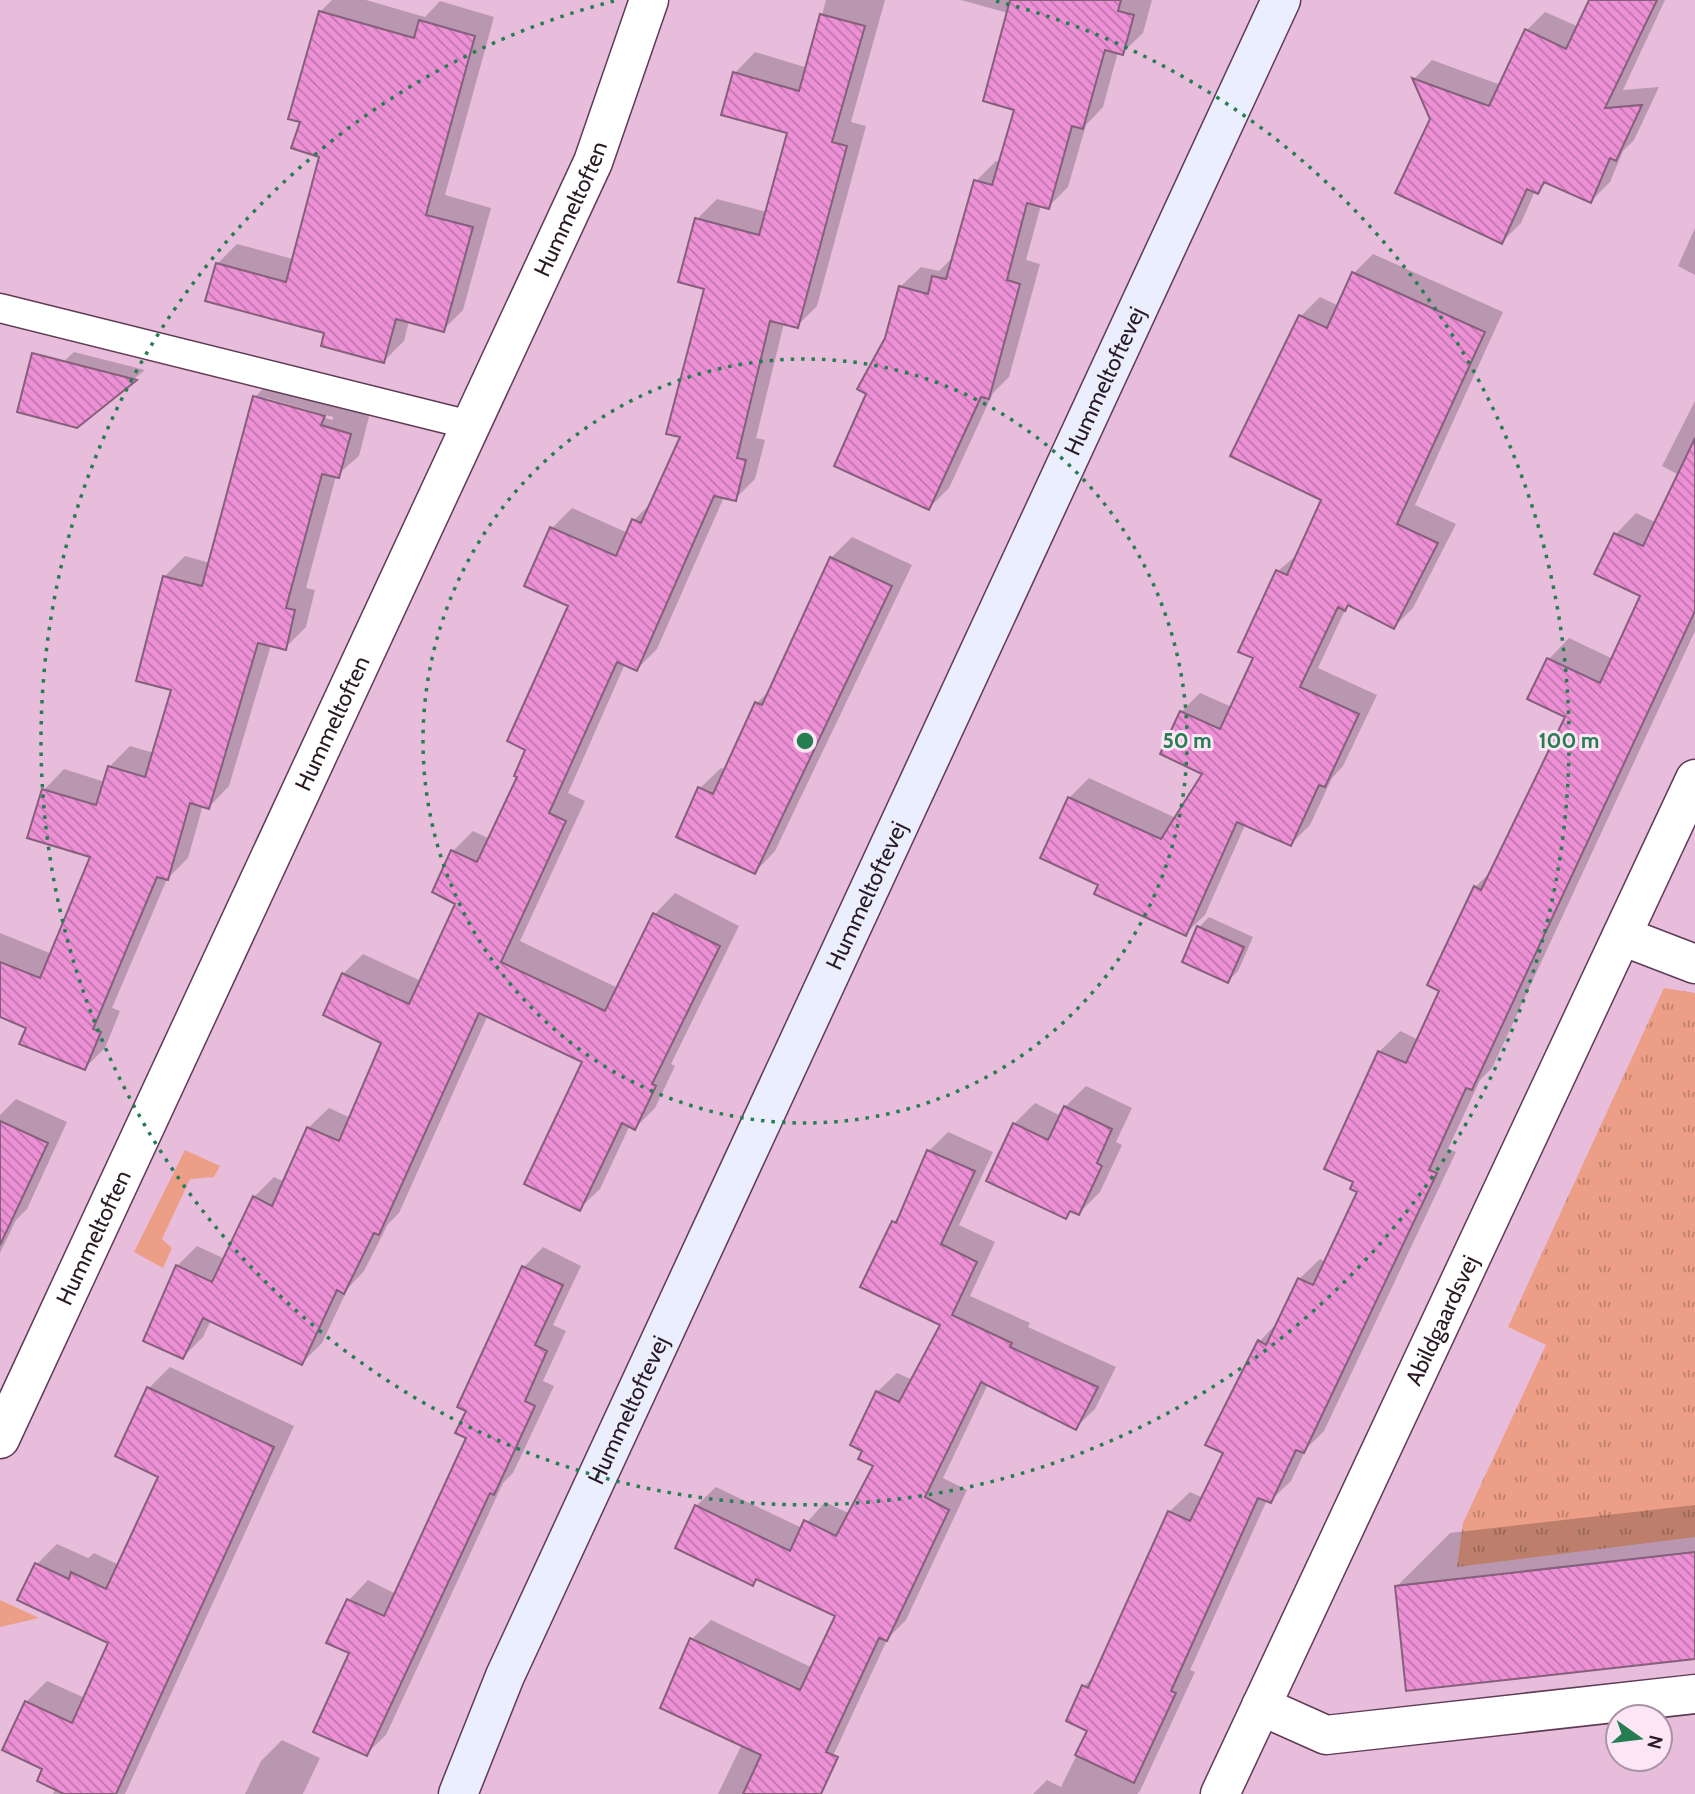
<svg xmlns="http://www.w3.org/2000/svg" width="1695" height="1794" font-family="Cabin,sans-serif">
  <defs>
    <pattern id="park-tufts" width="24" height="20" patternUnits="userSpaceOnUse" patternTransform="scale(1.75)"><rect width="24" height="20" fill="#ed9e87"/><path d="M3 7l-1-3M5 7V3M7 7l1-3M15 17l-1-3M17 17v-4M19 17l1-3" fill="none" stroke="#c0806e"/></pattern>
    <pattern id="building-back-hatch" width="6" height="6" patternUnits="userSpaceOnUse" patternTransform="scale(1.75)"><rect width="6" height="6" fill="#ed90d5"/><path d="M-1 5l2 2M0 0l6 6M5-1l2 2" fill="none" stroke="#c075ad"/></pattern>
  </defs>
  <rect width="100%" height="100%" fill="#e8bddc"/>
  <!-- grass -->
  <path fill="#ed9e87" d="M185,1150L220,1166L214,1177L190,1179L162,1239L172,1248L163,1268L134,1252Z
    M0,1600L39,1618L0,1627Z"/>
  <!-- park -->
  <path fill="url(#park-tufts)" d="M1664,988L1695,993V1537L1457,1567L1463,1523L1546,1345L1508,1327Z"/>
  <!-- shadow -->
  <path fill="#0003" fill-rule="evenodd" d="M332,0H366L425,17L440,1L494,17L445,195L491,208L463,310L443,330L409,321L404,341L384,361L327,332L217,264L237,244L293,259L321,156L302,121L320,12Z
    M826,0H885L851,122L866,126L817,306L797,326L784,323L756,438L765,440L755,479L735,499L724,497L657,649L637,669L625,664L568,793L585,801L520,941L618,988L655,914L675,893L739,926L671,1064L675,1066L655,1108L635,1128L630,1125L600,1189L579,1209L585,1061L488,1015L399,1213L388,1224L364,1271L348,1288L322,1343L302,1363L211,1320L203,1337L183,1357L177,1266L197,1246L225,1259L254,1197L274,1177L285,1182L308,1128L329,1108L351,1118L384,1042L343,974L363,954L421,981L458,904L453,851L473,831L490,839L520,776L570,605L552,528L572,508L628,533L634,520L653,501L683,436L706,288L697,219L717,199L767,212L789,132L735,73L755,52L808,68Z
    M961,0H1152L1143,33L1122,53L1118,52L1103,107L1086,125L1068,187L1048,207L1041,205L1026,260L1040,264L1009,377L993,393L949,488L929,508L869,393L900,287L921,267L939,271L955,255L976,181L996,161L1000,162L1016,109L1008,13Z
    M1591,0H1665L1623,90L1659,87L1634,140L1623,151L1610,182L1591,201L1548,182L1535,191L1521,223L1502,242L1414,79L1432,60L1501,85L1526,31L1545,12L1579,27Z
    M1695,228V275L1678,266Z
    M1373,254L1503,312L1415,505L1456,524L1413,608L1394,627L1349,604L1347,606L1318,668L1377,695L1343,766L1332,778L1310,825L1291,844L1246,823L1205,915L1185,934L1100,884L1043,858L1069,798L1089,778L1176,818L1204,773L1181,712L1200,693L1232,707L1255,657L1278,571L1299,553L1324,499L1301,316L1320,297L1339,306L1354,273Z
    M74,352L145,370L76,426L63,362Z
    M275,376L370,413L359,456L336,476L306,588L315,590L306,627L285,648L271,645L229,786L209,807L203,805L188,858L167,879L112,1008L120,1011L105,1048L85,1068L28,1027L0,1015V933L52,954L93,856L44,790L64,769L105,782L109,767L130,746L154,753L173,689L164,577L185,556L210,563L255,397ZM266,398L333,417V420L266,401Z
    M1695,401V631L1492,1068L1480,1080L1448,1149L1456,1152L1324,1431L1306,1449L1291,1481L1270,1501L1267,1500L1190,1670L1195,1672L1140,1791L1137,1794H1033L1047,1780L1061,1787L1089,1730L1084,1686L1096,1674L1169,1512L1190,1492L1203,1498L1225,1452L1259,1342L1279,1321L1299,1279L1320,1259L1326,1262L1360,1192L1356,1182L1326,1168L1379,1052L1400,1031L1419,1040L1442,990L1475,887L1493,870L1567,716L1530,698L1549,659L1569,638L1613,659L1643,595L1597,574L1616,534L1636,513L1657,523L1679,475L1662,466Z
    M852,537L912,565L775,851L755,872L700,788L721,768L726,770L757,703L772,688L831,558Z
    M1209,917L1253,937L1238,971L1228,981L1199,927Z
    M1086,1086L1132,1108L1116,1142L1122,1145L1100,1192L1079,1213L1072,1210L1066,1217L1014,1124L1035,1103L1061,1116L1065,1107Z
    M16,1099L67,1122L27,1209L16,1220L0,1253V1115Z
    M948,1132L993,1152L959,1225L995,1242L970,1296L1030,1323L1028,1327L1116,1367L1095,1409L1075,1428L988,1384L943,1478L967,1490L906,1620L888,1638L832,1758L789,1794H718L742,1744L692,1639L711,1620L813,1668L837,1615L758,1578L753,1584L696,1506L716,1487L802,1528L825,1502L850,1514L875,1465L877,1392L897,1373L913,1380L942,1324L862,1286L894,1222L902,1213L929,1151Z
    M543,1247L581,1266L553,1325L566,1331L543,1381L554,1386L513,1473L503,1483L386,1735L366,1754L351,1653L329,1642L349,1600L368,1580L396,1594L468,1437V1411L524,1267Z
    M170,1367L294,1426L125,1794H53L56,1788L45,1768L26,1702L47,1681L85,1698L110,1642L37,1564L57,1544L88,1558L94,1553L119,1565L161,1476L149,1388Z
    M1695,1505V1657L1397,1586L1450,1533Z
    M282,1740L320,1758L303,1794H245L261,1761Z"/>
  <!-- building -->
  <path fill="url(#building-back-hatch)" stroke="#855f7b" stroke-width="2" d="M1010,0H1121L1118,11L1134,15L1123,55L1105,50L1083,129L1072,126L1049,209L1027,203L1007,280L1020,284L989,399L981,397L929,510L834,466L866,394L857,389L885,338L899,286L928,294L932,276L946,279L974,180L992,185L1014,110L983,101Z
    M1589,0H1657L1605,108L1642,105L1616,161L1610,158L1591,203L1544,182L1538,194L1527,189L1502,244L1395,193L1430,119L1412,78L1489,106L1525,29L1566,49Z
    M319,11L414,38L419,20L475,36L426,215L473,227L444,332L396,319L384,363L321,346L324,333L205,301L216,263L286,282L319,157L291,148L300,122L288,119Z
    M820,14L865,26L832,142L847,146L798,328L770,321L737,458L746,460L736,501L714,496L637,671L617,662L549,813L566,821L501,962L605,1011L653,913L720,946L652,1084L656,1086L635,1130L622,1123L580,1211L524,1184L582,1062L479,1013L379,1235L374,1233L344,1294L337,1290L302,1365L203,1318L183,1359L143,1341L176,1265L212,1282L253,1196L272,1206L307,1127L339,1141L381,1043L323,1015L342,973L409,1004L455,904L432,892L451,850L477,862L517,777L514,776L525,750L507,741L568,606L524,586L550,527L616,556L632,519L641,523L680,437L666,434L704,289L678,282L695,218L759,235L787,133L721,115L733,72L799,91Z
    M1352,272L1485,332L1397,524L1438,543L1394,629L1348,605L1345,611L1338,607L1300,687L1359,714L1325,787L1319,785L1291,846L1237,822L1186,936L1094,894L1098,885L1040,858L1068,797L1161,839L1202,774L1160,754L1180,711L1220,729L1253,658L1238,652L1276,570L1287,575L1321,500L1230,456L1299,315L1327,328Z
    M32,353L137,380L77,428L17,412Z
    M253,396L325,416L321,425L351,434L339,478L322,474L286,608L295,610L286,650L258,643L209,809L190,803L168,880L157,877L93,1029L101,1032L85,1070L19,1044L26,1028L0,1017V962L40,978L90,857L27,838L42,789L96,805L108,766L145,777L171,690L136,681L163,576L202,586Z
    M1695,438V611L1472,1090L1466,1088L1429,1170L1437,1173L1304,1453L1296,1450L1271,1503L1258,1498L1171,1691L1176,1693L1134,1783L1075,1755L1087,1731L1066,1721L1082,1685L1088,1688L1168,1511L1190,1521L1223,1453L1205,1445L1258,1340L1266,1345L1298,1278L1313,1285L1357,1192L1350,1189L1353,1182L1324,1169L1378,1051L1406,1063L1439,991L1427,985L1474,886L1481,890L1565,717L1527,699L1547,658L1600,683L1640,596L1594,574L1614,533L1643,546Z
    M830,557L892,586L755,874L676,837L698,787L713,794L755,702L762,705Z
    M1197,926L1244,947L1228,983L1182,962Z
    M1064,1106L1112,1129L1097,1163L1102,1166L1079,1215L1070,1211L1066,1219L986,1181L1013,1123L1048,1140Z
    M0,1121L48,1143L0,1245Z
    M927,1150L975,1171L941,1244L977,1262L952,1315L1012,1343L1010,1347L1098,1387L1076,1430L981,1382L925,1497L949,1510L887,1641L879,1638L826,1752L838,1757L821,1794H743L761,1755L660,1708L690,1638L800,1690L835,1616L756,1579L753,1586L675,1548L695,1505L790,1551L804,1520L836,1536L873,1466L858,1459L862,1451L850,1445L876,1391L899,1402L940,1325L860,1287L892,1221L896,1223Z
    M522,1266L563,1285L535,1345L547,1351L525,1401L535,1406L494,1495L490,1493L367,1756L313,1732L349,1653L326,1643L347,1599L384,1616L466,1438L455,1433L466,1411L457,1407Z
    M147,1387L274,1447L116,1794H64L37,1781L42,1769L2,1750L25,1701L72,1723L108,1643L17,1600L35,1563L69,1579L71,1572L106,1589L158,1477L115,1456Z
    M1695,1552V1659L1406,1691L1395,1586Z"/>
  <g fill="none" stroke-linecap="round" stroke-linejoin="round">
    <!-- lane casing -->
    <g stroke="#5f3b56" stroke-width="31">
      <path id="lane" d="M0,308L470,425"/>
    </g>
    <!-- street casing -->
    <g stroke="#5f3b56" stroke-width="41">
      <g id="street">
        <path d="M1622,936L1695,964"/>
        <path id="s1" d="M0,1439L593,162L649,0"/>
        <path d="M1261,1706L1326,1735L1695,1694"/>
        <path id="s2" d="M1220,1794L1695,779"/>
      </g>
    </g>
    <!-- secondary casing -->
    <g stroke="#5f3b56" stroke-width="41">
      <g id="secondary">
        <path id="s3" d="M458,1794L505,1676L1281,0"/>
      </g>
    </g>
    <!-- lane -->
    <use href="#lane" stroke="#fff" stroke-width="28"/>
    <!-- street -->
    <use href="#street" stroke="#fff" stroke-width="38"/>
    <!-- secondary -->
    <use href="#secondary" stroke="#ebeefc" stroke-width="38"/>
  </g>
  <!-- distance rings -->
  <g fill="none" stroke="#267d51" stroke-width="3.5" stroke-dasharray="3.5 7">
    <circle cx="805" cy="741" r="382"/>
    <path d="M996 1A764 764 0 1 1 614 1"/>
  </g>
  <g text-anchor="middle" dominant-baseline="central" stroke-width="6" stroke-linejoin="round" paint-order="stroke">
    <!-- street labels -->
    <g font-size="23" fill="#2a1a25" stroke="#fce5f5">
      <text stroke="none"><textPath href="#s1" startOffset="1356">Hummeltoften</textPath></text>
      <text stroke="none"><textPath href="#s3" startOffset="1554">Hummeltoftevej</textPath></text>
      <text stroke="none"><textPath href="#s1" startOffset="789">Hummeltoften</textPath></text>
      <text stroke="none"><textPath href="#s3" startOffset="987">Hummeltoftevej</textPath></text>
      <text stroke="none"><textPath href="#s1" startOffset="222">Hummeltoften</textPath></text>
      <text stroke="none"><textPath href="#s2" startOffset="523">Abildgaardsvej</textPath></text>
      <text stroke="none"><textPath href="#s3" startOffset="420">Hummeltoftevej</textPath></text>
    </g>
  </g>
  <circle cx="805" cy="741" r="10" fill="#267d51" stroke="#fce5f5" stroke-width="3.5"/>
  <g font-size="21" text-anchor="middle" font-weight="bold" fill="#267d51" stroke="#fce5f5" stroke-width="6" stroke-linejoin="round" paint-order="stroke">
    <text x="1187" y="748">50 m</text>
    <text x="1569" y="748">100 m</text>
  </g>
  <!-- north arrow -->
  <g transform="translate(1639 1738) rotate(104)"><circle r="33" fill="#fce5f5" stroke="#a894a2" stroke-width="2"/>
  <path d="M0-5L12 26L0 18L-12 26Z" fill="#267d51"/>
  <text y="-10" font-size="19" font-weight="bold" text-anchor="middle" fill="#2a1a25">N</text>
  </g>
</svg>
